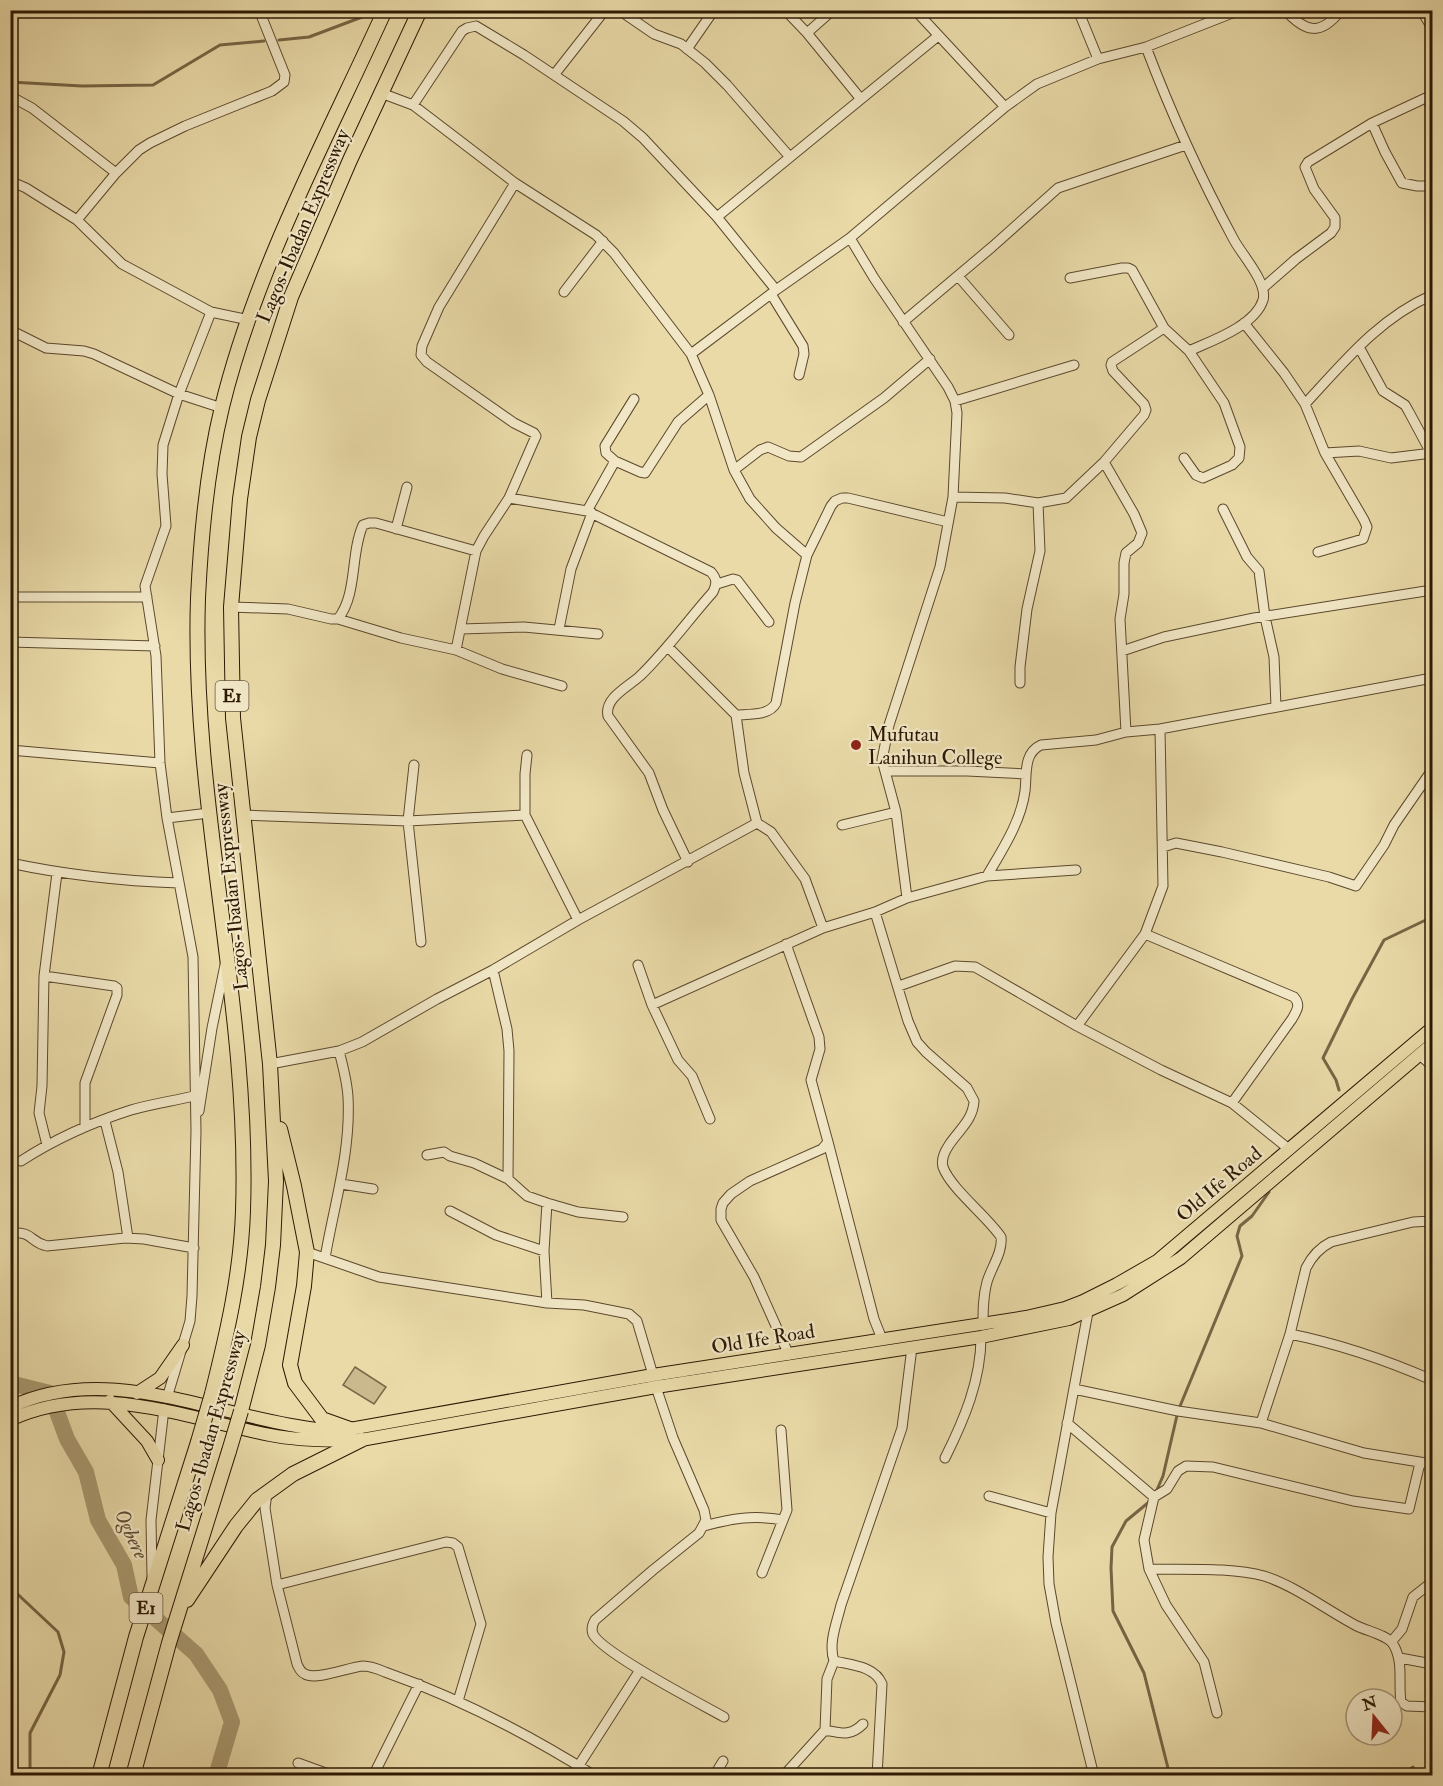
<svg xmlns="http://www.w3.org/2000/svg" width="1443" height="1786" font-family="'IM FELL Double Pica',serif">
  <rect width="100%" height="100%" fill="#e9daa8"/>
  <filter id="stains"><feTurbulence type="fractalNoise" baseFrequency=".00333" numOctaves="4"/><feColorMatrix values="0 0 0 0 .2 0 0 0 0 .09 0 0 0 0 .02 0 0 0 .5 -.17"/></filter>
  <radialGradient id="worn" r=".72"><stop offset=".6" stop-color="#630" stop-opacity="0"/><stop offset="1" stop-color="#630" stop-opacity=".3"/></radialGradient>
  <!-- green -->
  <path fill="#c9b98c" stroke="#7b6848" stroke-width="1.5" d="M355,1367L386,1387L374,1404L343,1385Z"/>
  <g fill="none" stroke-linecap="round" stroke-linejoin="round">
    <!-- stream -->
    <path stroke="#776544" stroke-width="3" d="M279,40L309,37L378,11
      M10,82L82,86L153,85L220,45L264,41
      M1339,1090L1336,1080L1323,1058L1352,999L1384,940L1432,917L1429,886L1432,882
      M1156,1492L1163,1476L1178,1411L1242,1256L1237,1236L1240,1226L1252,1216L1269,1192
      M1149,1502L1126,1521L1112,1547L1111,1568L1113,1611L1144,1673L1170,1776
      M10,1587L58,1632L64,1652L60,1675L30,1733V1771L28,1776
      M1401,1776L1413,1767"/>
    <!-- river -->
    <path stroke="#a99870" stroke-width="16" d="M10,1383L50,1393L67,1439L86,1472L98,1520L124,1565L131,1597L196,1654L220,1690L232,1722L216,1776"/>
    <!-- minor casing -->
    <g stroke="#5c482c" stroke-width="11">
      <path id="minor" d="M619,10L654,34L681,44L705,63L727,85L789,156
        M785,10L807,33L860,98
        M915,10L1005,107
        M1078,10L1098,59
        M1285,10C1306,33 1321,36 1341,10
        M1421,10L1432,28
        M807,33L833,10
        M1146,47C1171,113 1200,177 1234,240C1242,255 1268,283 1263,300C1255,326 1211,341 1189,351
        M687,49L714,10
        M554,75L605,10
        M381,93L413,105L515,183L596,235L614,253L691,354L709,395L734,470L750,499L776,528L807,555
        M10,96L32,108L116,173
        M413,105L462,31L467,28L476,26L524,55L623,121L643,138L717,217L776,290
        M1372,123L1385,152L1402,183L1417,186H1432
        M10,181L26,188L77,220L122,264L211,312
        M717,217L938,36
        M77,220L116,173L139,150L150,143L185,126L272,91L284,82L285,75L259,10
        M850,238L874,278L948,387L955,401L957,413L953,497L940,567L889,725L882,760L896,812L907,898
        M958,276L1009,335
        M1070,278L1122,268H1128L1132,270L1164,328L1189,351L1224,403L1240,447L1239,458L1232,465L1203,478L1196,475L1184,458
        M1264,287L1296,259L1331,233L1335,227V218L1314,189L1305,167L1308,162L1372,123L1432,95
        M564,292L603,241
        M771,294L803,346L804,354L799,375
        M903,322L992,247L1058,188L1186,145
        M1244,323L1284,373L1305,404L1325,453L1364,520L1367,527L1363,539L1318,552
        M10,330L46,348L84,351L94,354L179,394L222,408
        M1359,347L1383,391L1405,405L1409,412L1431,453
        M691,354L776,290L850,238L1005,107L1037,84L1098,59L1146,47L1240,10
        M955,401L1074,365
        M1305,404C1344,362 1378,319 1432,295
        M1325,453L1359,451L1391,458L1432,453
        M615,461L606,453L605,446L634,399
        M1104,462L1134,514L1142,533L1138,543L1126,553L1124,563V594L1120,619L1126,732
        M734,470L760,450L768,447L789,456L801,457L884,398L930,359
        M953,497L1005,498L1038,503L1066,498L1104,462L1144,415L1146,410L1144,404L1113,371L1111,365L1112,362L1164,328
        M509,498L587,511L711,572C717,579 717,583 713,592C688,620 667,650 640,676C628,687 604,698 608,716L649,773L663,810L688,862
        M1223,509L1247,557L1259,571L1265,617L1274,657L1276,707
        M587,511L615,461L640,472L645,473L678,422L709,395
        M396,529L407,487
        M717,584L733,579L737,580L769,622
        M10,597H147
        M231,607L288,609L331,619H338L401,638L456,650L502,669L562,686
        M338,619C358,593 350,554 363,525L369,523H376L476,551
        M461,629L524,627L598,634
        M559,629L571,569L592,513
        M10,642L155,646
        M668,647L736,715L744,773L757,823L771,832L805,879L823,928
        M456,650L476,551L484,536L509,498L536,436L534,433L514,423L427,362L421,355L422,346L439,307L515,183
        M1122,651L1164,637L1254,618L1432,590
        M1020,683V667L1027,609L1040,551L1038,503
        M736,715C750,714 769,716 776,703L795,603L807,555L831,506L835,501L842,498H848L948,522
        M10,750L160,763
        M527,755L525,774V815L578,920
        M414,765L408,821L421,942
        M886,771H967L1026,774
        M243,815L408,821L525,815
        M167,818L209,813
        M842,825L896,812
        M1163,847L1176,843L1222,852L1329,877L1356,886L1384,845L1394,825L1432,770
        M10,863C66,875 122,881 179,883
        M987,876C1002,850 1021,822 1025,791C1027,775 1023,753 1041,745L1096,740L1126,732L1160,729L1432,678
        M875,912L908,1021L917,1042L926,1052L967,1088L974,1101C973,1120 959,1130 949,1145C945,1151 941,1160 943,1167C951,1189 987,1216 1001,1237C1003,1252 991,1268 987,1282C983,1296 983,1310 983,1325
        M1145,934L1294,997C1301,1005 1297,1010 1292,1019L1232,1103
        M786,944L819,1037L820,1049L811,1080L828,1142L822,1149L750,1181L731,1194L723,1203L721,1209V1220L754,1277L789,1355
        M638,965L652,1005L678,1060L692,1076L710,1119
        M493,970L507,1029L509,1051L508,1179
        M44,976L114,986L117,988V995L85,1083V1127
        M899,986L955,966L975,967L1077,1026L1161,1070L1232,1103L1290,1150
        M652,1005L823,928L875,912L907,898L987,876L1076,870
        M1077,1026L1145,934L1163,886L1160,729
        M1420,1055L1432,1066
        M270,1064L339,1051L362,1042L437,999L493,970L578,920L757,823
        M199,1111L212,1028L225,965
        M105,1121L118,1172L128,1238
        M828,1142L874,1319L882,1339
        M47,1145L39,1113L42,1086L44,976L57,873
        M427,1155L444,1152L450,1156L474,1163L508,1179L527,1196L547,1203L578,1212L623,1217
        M21,1161C55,1139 93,1122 131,1110C151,1104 173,1101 194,1096
        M341,1184L373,1189
        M450,1211L496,1235L544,1251
        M10,1233C34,1231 29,1242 47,1246L125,1238L144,1239L194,1248
        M307,1252L379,1277L547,1303L584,1305L629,1314L637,1321L653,1375
        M325,1258C334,1205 351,1152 348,1097C347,1081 343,1066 339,1051
        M547,1303L544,1251L547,1203
        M1088,1312L1051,1513L1048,1557L1049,1584L1056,1623L1094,1776
        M1290,1334C1340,1344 1386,1360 1432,1380
        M656,1387L673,1438L704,1510L706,1520L699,1533L653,1570L595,1620C592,1625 591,1629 593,1634C602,1653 701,1704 724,1717
        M1074,1389L1178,1411L1261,1423L1364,1453L1432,1464
        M167,1398L190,1321L192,1296L196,1131L193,957L167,818L160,763L156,656L145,586L166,526L162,474L163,445L179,394L211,312L249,320
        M1067,1423L1154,1497
        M1261,1423L1290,1334L1306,1268C1312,1256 1319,1248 1331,1242L1413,1222L1432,1221
        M945,1458C964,1420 981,1380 981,1337
        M267,1493L265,1508L277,1585L297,1664C299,1668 300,1672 305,1674C316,1681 349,1667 363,1666C371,1666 378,1669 385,1672C459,1698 528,1734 595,1776
        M989,1496L1051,1513
        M704,1526C733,1518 753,1515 783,1520L787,1510L781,1430
        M1149,1569C1184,1570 1231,1567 1264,1576C1294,1585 1328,1611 1357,1626C1367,1631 1387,1635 1393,1644C1404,1662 1398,1682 1401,1702L1407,1706L1432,1707
        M762,1573L783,1520
        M152,1577L151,1520L164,1409
        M277,1585L446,1542L453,1543L458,1547L481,1624L458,1701
        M1392,1641L1402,1629L1413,1597L1432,1582
        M1400,1658L1432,1664
        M1217,1713L1204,1662L1166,1605L1149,1569L1144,1540L1154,1497L1167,1489L1178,1471L1186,1466L1213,1467L1353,1501L1409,1509L1420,1463
        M825,1730C841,1733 850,1737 863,1724
        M298,1763L334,1776
        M786,1773L825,1730L827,1679L834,1661
        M376,1776V1770L419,1684
        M572,1776L640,1670
        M714,1776L723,1761
        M877,1776L882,1684C875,1666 851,1665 834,1661C828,1643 837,1622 841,1605L902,1428L912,1347"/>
    </g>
    <!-- major casing -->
    <g stroke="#2d1803" stroke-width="14">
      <path id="major" d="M137,1393L160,1378L183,1345
        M110,1401L147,1441L158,1460
        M10,1407C109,1360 218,1418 317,1429C328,1430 339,1429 350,1429L653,1375L1026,1317L1065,1308L1083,1301L1117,1284L1157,1261L1432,1028
        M10,1420C96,1380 184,1418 270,1435C300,1441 330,1441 361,1440L656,1387L981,1337L1069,1319L1123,1295L1181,1258L1432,1044"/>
    </g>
    <!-- highway casing -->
    <g stroke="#2d1803" stroke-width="16">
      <path id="highway" d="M280,1129L294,1186L307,1252L304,1286L290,1365L295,1383L322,1419L350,1429
        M212,1394C227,1334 241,1274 243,1211C250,1006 191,804 198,598C201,534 207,469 222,407C256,268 326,140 385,10
        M241,1411L258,1345L268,1287L273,1245L276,1181L270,1064L233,718L231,607L240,499L249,437L258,400L291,297L350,160L420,10
        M187,1600L236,1526L257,1500L293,1474L361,1440
        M99,1776L136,1637L198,1442
        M133,1776L169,1643L229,1451"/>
    </g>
    <!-- minor -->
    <use href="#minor" stroke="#f1e7c6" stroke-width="9"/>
    <!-- major -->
    <use href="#major" stroke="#e9daa8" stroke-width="12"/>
    <!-- highway -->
    <use href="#highway" stroke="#e9daa8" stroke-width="14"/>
    <!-- highway-bridge casing -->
    <g stroke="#2d1803" stroke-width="16" stroke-linecap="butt">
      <path id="highway-bridge" d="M198,1442L212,1394
        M229,1451L241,1411"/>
    </g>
    <!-- highway-bridge -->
    <use href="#highway-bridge" stroke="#e9daa8" stroke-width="14"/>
  </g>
  <!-- markers -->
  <circle fill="#8f2418" stroke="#f1e7c6" stroke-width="2" cx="856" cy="745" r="6"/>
  <g text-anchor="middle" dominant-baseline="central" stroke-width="4.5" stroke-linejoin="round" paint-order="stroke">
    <!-- shield labels -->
    <g fill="#f1e7c6" stroke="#68563e" stroke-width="1.5">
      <rect x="215.5" y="681" width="33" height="30" rx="4.5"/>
      <rect x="129.5" y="1593" width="33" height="30" rx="4.5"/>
    </g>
    <g font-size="18" font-weight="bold" fill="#2d1803">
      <text x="232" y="696">E1</text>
      <text x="146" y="1608">E1</text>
    </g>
    <!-- street labels -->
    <g font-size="20" fill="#2d1803" stroke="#f1e7c6">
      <text transform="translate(303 226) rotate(-67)">Lagos-Ibadan Expressway</text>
      <text transform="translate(231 887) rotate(-96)">Lagos-Ibadan Expressway</text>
      <text transform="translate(1219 1184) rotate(-40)">Old Ife Road</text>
      <text transform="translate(763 1339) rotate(-9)">Old Ife Road</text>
      <text transform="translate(211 1431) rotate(-74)">Lagos-Ibadan Expressway</text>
    </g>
    <!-- poi labels -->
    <g font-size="20" fill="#2d1803" stroke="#f1e7c6" text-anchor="start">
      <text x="868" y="734">Mufutau<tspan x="868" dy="23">Lanihun College</tspan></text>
    </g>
    <!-- water labels -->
    <g font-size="21" font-style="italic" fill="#5f4b2f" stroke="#f1e7c6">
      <text transform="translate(131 1534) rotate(65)">Ogbere</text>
    </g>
  </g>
  <!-- margin -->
  <rect width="1443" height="1786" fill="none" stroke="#e9daa8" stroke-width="36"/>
  <rect x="12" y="12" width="1419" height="1762" fill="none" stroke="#2d1803" stroke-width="3"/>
  <rect x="18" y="18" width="1407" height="1750" fill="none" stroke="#2d1803" stroke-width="1.5"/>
  <!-- north arrow -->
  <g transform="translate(1374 1717) rotate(342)"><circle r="28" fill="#f1e7c6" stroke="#a39478" stroke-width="1.5"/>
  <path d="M0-4.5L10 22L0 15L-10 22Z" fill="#8f2418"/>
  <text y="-9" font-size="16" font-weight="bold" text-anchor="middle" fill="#2d1803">N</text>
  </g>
  <rect width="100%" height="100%" filter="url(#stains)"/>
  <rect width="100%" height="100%" fill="url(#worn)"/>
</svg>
